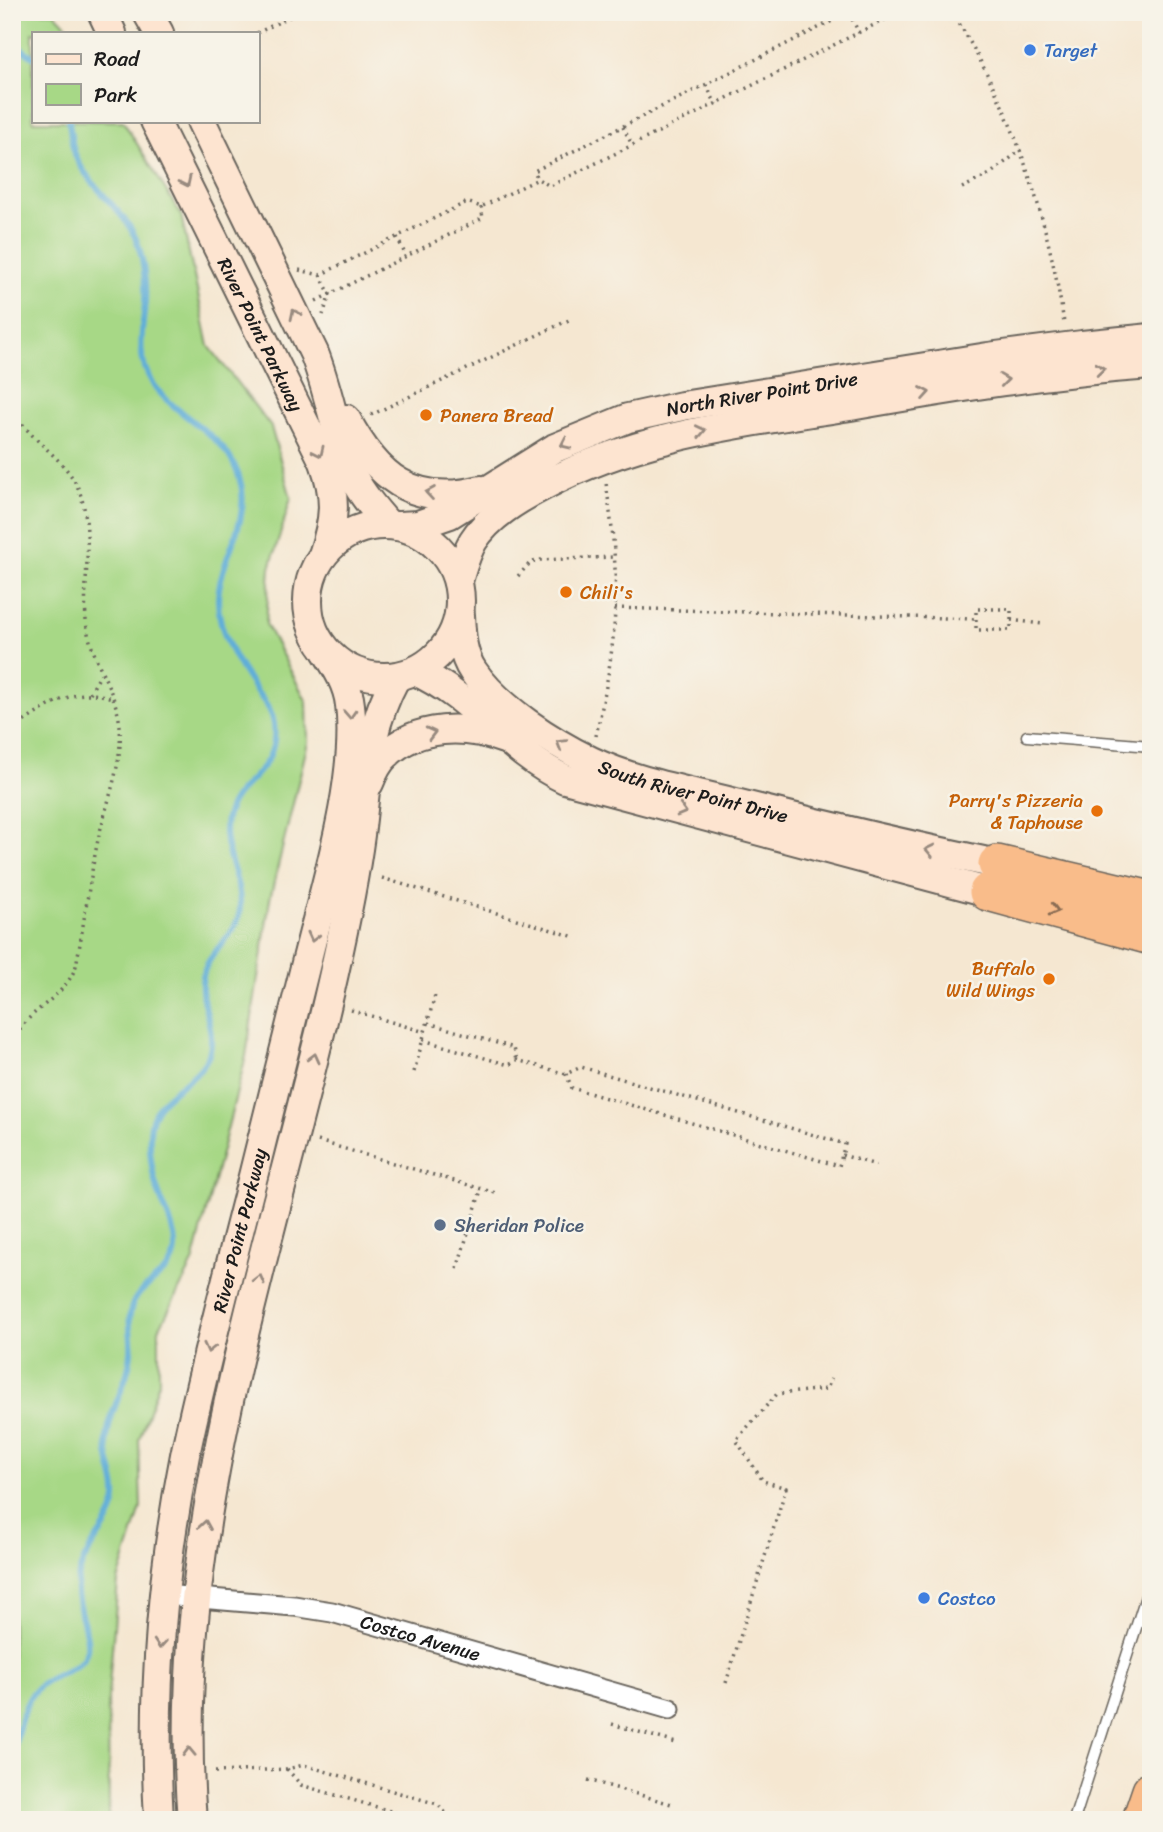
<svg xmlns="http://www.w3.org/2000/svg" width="1163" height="1832" font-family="Sriracha,sans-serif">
  <rect width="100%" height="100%" fill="#f7f3e8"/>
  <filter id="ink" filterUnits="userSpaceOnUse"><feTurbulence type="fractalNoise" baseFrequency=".0143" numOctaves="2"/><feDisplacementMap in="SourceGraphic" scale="14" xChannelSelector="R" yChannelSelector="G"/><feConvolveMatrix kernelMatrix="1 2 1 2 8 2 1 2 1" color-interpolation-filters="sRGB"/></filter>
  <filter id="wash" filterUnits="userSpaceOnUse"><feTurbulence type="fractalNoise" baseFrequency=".00686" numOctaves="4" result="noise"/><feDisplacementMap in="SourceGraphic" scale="28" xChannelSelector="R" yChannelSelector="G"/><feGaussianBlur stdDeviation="1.57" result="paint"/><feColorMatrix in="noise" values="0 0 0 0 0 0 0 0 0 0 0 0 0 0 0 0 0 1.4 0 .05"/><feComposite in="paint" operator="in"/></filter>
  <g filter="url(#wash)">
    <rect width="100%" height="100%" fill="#f5e7d1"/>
    <!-- green -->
    <path fill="#a7d886" stroke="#627a51" stroke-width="2" d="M12,12H54L74,33H33V121H123L181,215L209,346L271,427L291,498L270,568L266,624L307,702L308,742L270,899L246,1056L193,1263L159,1329V1382L139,1440L141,1508L118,1581L108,1696L109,1820H12Z"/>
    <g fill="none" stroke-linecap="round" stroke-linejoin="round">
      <!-- stream -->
      <path stroke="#5eadd8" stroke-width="6" d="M12,42L33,57
        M12,1757C18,1735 21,1705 37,1688C52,1672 81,1673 87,1650C90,1632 75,1607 77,1587C79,1551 108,1533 115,1504C120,1483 106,1461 107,1440C109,1409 129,1383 131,1352C133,1337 126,1320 132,1306C140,1282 173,1277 175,1249C176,1227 163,1208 157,1188C151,1170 148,1142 151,1124C157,1091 198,1084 209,1054C218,1027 195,999 204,972C211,948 238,935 240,909C242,879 220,849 226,819C233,780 280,775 274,724C272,710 265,703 257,692C238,665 218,634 218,600C219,560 250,524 241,484C229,431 178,422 152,382C135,356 143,331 145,302C146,283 144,265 139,247C129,214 97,194 80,165C72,152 71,136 69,121"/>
    </g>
  </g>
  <g filter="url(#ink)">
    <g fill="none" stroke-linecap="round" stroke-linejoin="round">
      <!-- lane casing -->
      <g stroke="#68635b" stroke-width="13">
        <path id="lane" d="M1027,736L1151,746
          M1074,1820L1151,1581"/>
      </g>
      <!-- street casing -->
      <g stroke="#68635b" stroke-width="23">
        <g id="street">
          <path id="s1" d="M164,1595L294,1606L332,1612L670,1709"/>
        </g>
      </g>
      <!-- secondary casing -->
      <g stroke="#68635b" stroke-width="32">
        <g id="secondary">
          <path d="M102,12L112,33"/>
          <path d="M147,12L159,33"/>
          <path id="s2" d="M155,121L324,462C337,498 335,519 323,555"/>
          <path d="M201,121L314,353C329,391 335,433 351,472C359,492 374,508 388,525"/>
          <path d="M346,419C377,477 412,507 481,490"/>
          <circle cx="384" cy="601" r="76"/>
          <path id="s3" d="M399,526L418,525L450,514L555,448L628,418L682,406L988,357L1082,345L1151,338"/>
          <path d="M458,581C462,568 466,553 473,541C489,516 518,499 543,486C641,433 747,423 856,405C954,388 1051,372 1151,365"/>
          <path id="s4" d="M460,615C461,635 462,655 473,671C498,708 552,742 591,761C633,781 683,790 728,801C818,824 907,845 997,864"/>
          <path d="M415,671C474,697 507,752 565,779L988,892"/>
          <path d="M369,783C373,773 378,762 386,755C417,724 467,725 504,739"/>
          <path id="s5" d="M159,1820C152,1698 161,1575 185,1455C200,1383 219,1311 237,1239C261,1146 284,1053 307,959C325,886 359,779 350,705C348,685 337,668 326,651"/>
          <path d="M192,1820C168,1530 272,1252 334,973C344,928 354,881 360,835C368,774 366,733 396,677"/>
        </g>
      </g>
      <!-- highway casing -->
      <g stroke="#68635b" stroke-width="40">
        <path id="highway" d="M997,864L1151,900
          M988,892L1151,936
          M1141,1820L1151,1791"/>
      </g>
      <!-- path -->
      <path stroke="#68635b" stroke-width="3.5" stroke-dasharray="2 5" stroke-linecap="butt" d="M850,12L534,171L538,179L550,186L894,15L893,12
        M952,12C1012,107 1047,212 1064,323
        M849,13L859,33
        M257,33L299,12
        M706,85L716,104
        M623,127L632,145
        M962,188L990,174L1021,150
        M397,237L406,256
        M299,270L320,275L467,202L481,207L538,179
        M320,275L330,294L323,315
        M316,301L483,218L481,207
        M12,406C26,441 67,456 80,493C94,534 83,578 86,620C89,658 116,688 120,726C123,764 106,804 98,840C89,882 84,924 76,966C64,1000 28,1008 16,1037C9,1055 15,1078 12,1098
        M371,415L569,320
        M518,576L530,563L539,560L614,557
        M615,608L976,619
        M1011,620V609H976V630H1011V620L1042,624
        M90,693L101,674
        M12,729C46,709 70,684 112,698
        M596,736C605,693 614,651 615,607C617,566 612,524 606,483
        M382,878L575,937
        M351,1010L425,1032
        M428,1023L514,1048L517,1060
        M423,1040L509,1065L517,1060L566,1074L581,1067L845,1144L839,1166L572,1088L566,1074
        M414,1072L435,995
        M318,1141L499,1194
        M842,1155L876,1165
        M457,1269L481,1190
        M726,1683L786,1488L763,1481L736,1440L777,1394L827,1389L831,1379
        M612,1724L676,1743
        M287,1769L301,1785L421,1820
        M215,1772L287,1769L304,1765L437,1804L452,1819
        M588,1780L675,1805
        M444,1820L449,1818L455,1820"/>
      <!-- lane -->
      <use href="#lane" stroke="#fff" stroke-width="10"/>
      <!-- street -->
      <use href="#street" stroke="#fff" stroke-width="19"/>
      <!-- secondary -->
      <use href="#secondary" stroke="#fde4d0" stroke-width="28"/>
      <!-- highway -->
      <use href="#highway" stroke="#f9bc8a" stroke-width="37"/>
    </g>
    <!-- one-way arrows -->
    <defs><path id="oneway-chevron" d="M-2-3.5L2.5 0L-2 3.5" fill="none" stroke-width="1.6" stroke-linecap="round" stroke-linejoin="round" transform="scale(1.75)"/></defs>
    <g stroke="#988a7f">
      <use href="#oneway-chevron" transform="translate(186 182) rotate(64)"/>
      <use href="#oneway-chevron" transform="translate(295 314) rotate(-116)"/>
      <use href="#oneway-chevron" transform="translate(1100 369) rotate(-6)"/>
      <use href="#oneway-chevron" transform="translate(1004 380) rotate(-7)"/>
      <use href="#oneway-chevron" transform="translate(925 393) rotate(-10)"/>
      <use href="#oneway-chevron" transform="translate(701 431) rotate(-12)"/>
      <use href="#oneway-chevron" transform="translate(565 444) rotate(155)"/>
      <use href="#oneway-chevron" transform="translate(319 452) rotate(65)"/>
      <use href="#oneway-chevron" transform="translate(430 493) rotate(-171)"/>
      <use href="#oneway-chevron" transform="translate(350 714) rotate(87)"/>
      <use href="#oneway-chevron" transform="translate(431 733) rotate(-14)"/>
      <use href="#oneway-chevron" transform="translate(561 744) rotate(-148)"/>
      <use href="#oneway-chevron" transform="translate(682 811) rotate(15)"/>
      <use href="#oneway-chevron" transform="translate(930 850) rotate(-168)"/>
      <use href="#oneway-chevron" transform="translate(313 937) rotate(104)"/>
      <use href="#oneway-chevron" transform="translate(314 1058) rotate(-76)"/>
      <use href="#oneway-chevron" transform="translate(259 1279) rotate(-76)"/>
      <use href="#oneway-chevron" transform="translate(209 1348) rotate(103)"/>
      <use href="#oneway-chevron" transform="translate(205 1525) rotate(-81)"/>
      <use href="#oneway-chevron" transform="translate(160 1644) rotate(94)"/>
      <use href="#oneway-chevron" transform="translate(189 1752) rotate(-92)"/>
    </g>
    <use stroke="#8a6c53" href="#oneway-chevron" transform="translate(1054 910) rotate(15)"/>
  </g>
  <!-- markers -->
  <g fill="#3f7fe0" stroke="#f7f3e8" stroke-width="2.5">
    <circle cx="1030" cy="50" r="7"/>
    <circle cx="924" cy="1598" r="7"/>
  </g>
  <g fill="#e8710a" stroke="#f7f3e8" stroke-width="2.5">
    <circle cx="426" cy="415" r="7"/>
    <circle cx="566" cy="592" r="7"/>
    <circle cx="1097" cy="811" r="7"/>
    <circle cx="1049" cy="979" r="7"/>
  </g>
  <circle fill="#5c6f8a" stroke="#f7f3e8" stroke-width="2.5" cx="440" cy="1225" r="7"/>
  <g text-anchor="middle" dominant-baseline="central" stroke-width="5" stroke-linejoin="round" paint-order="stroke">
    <!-- shop labels -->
    <g font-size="19" fill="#366cbe" stroke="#f7f3e8" text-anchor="start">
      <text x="1044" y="50">Target</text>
      <text x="938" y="1598">Costco</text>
    </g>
    <!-- street labels -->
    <g font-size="19" fill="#1c1c1c" stroke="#f7f3e8">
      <text stroke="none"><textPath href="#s2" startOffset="238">River Point Parkway</textPath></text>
      <text stroke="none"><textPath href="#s3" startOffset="392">North River Point Drive</textPath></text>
      <text stroke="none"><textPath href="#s4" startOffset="315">South River Point Drive</textPath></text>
      <text stroke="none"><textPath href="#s5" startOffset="598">River Point Parkway</textPath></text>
      <text stroke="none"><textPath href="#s1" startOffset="261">Costco Avenue</textPath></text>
    </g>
    <!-- food labels -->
    <g font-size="19" fill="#c56008" stroke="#f7f3e8" text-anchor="start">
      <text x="440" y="415">Panera Bread</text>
      <text x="580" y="592">Chili's</text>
      <text x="1083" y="800" text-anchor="end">Parry's Pizzeria<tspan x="1083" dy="22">&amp; Taphouse</tspan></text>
      <text x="1035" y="968" text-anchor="end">Buffalo<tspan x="1035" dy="22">Wild Wings</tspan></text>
    </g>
    <!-- service labels -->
    <g font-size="19" fill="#4e5e75" stroke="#f7f3e8" text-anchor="start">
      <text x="454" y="1225">Sheridan Police</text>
    </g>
  </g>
  <!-- margin -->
  <rect width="1163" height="1832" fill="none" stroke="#f7f3e8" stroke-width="42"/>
  <!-- legend -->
  <rect x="32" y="32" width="228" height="91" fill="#f7f3e8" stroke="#9f9d96" stroke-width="2"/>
  <rect x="46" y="54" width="35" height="10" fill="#fde4d0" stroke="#9f9d96" stroke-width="2"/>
  <text x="94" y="66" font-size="21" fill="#1c1c1c">Road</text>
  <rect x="46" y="84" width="35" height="21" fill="#a7d886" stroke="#9f9d96" stroke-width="2"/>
  <text x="94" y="102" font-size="21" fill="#1c1c1c">Park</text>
</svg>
